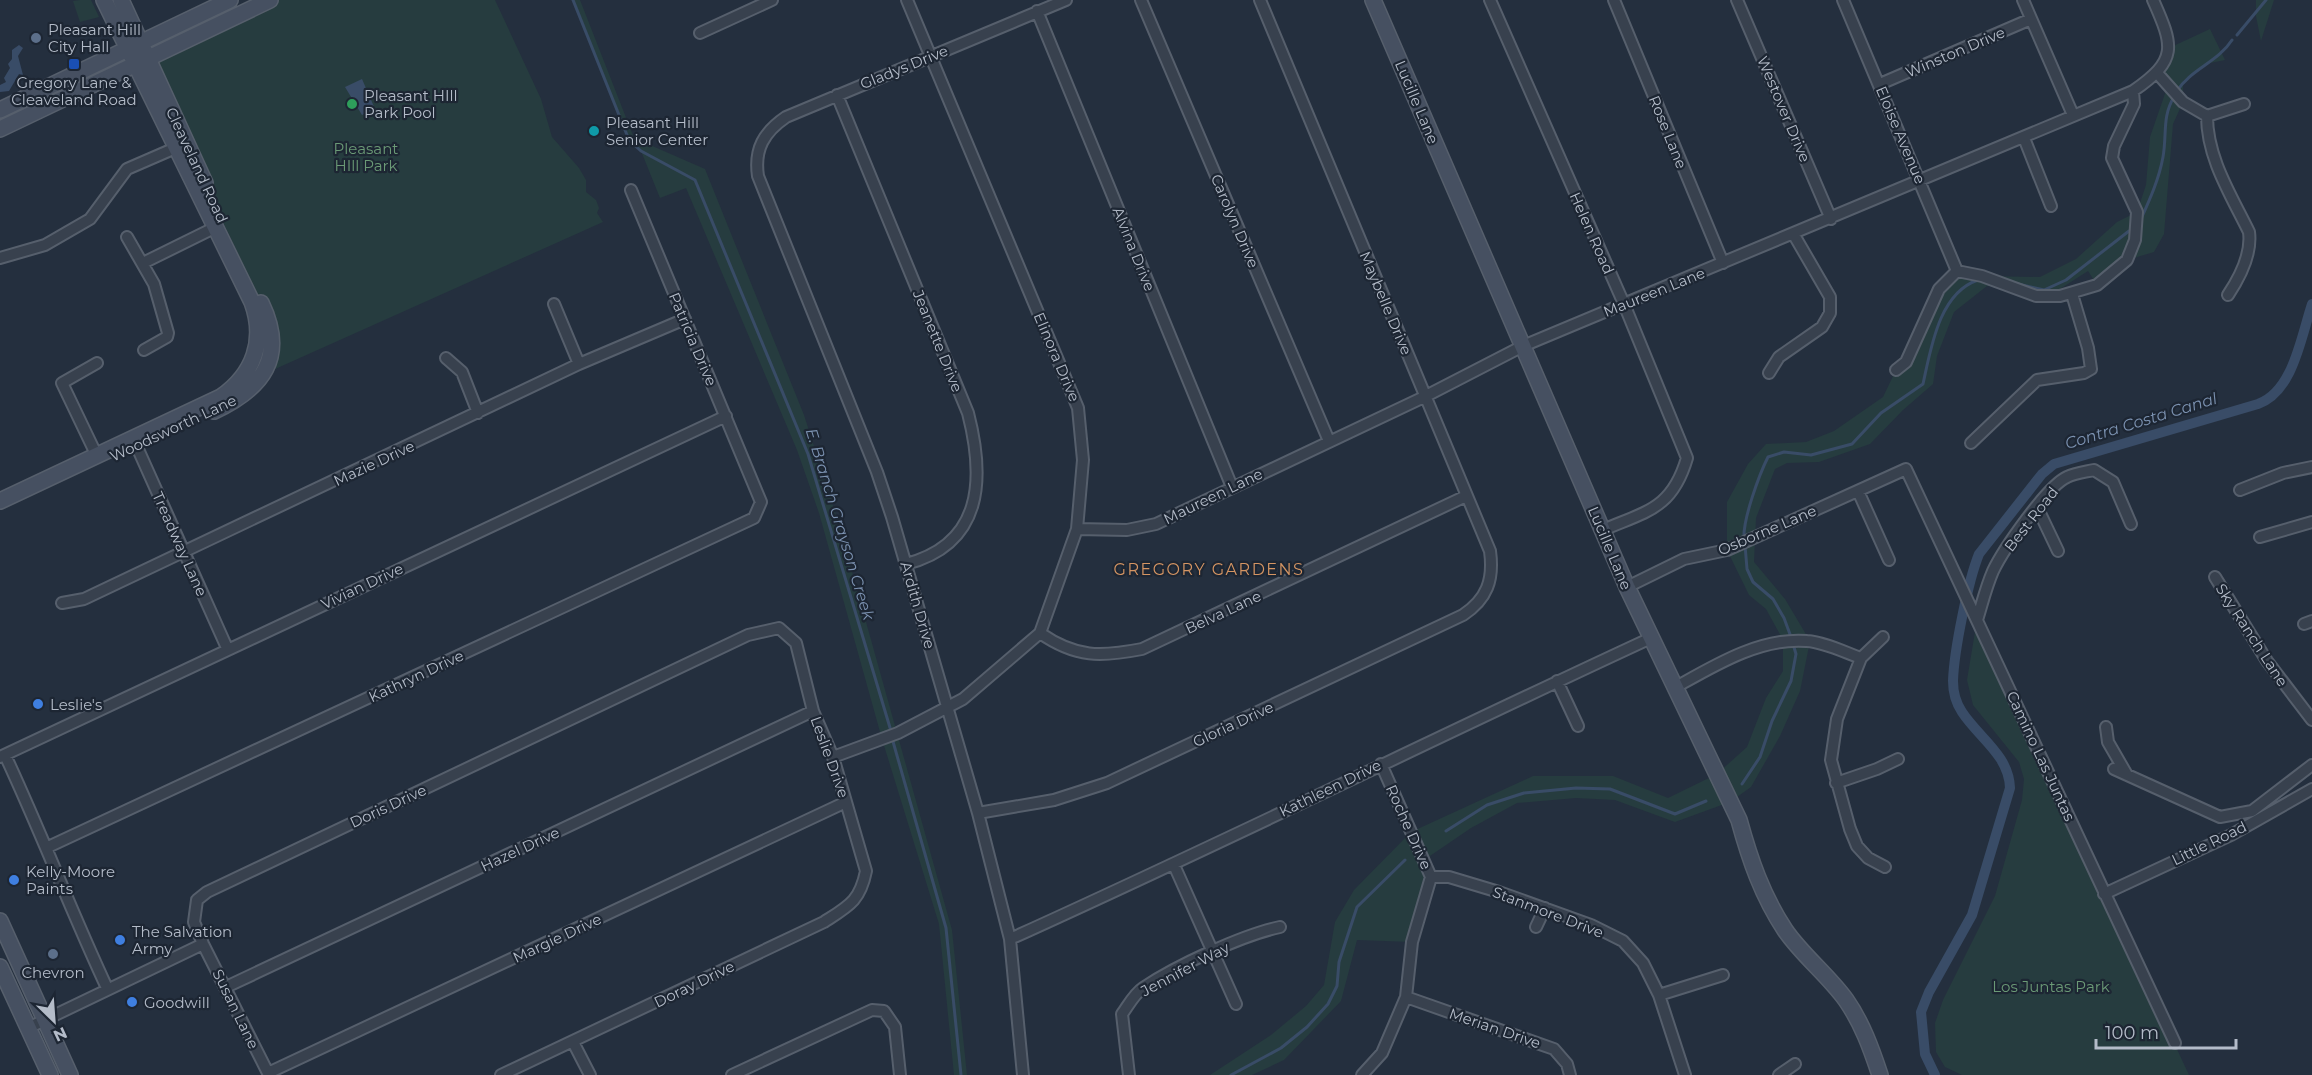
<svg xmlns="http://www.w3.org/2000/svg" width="2312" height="1075" font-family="Montserrat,sans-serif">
  <rect width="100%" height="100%" fill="#242f3e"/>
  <!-- green -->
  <path fill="#263c3f" d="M80,0H91L99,17L80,22L73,1Z
    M270,0H495L541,99L552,137L579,168L586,180V192L596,200L599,208L597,213L603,222L264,374V309L146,59Z
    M573,0H580L634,138L705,169L804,415L837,518L952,930L967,1075H954L939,924L882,739L819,513L797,450L686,188L660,198L641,151L629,140Z
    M2256,0H2274L2261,41L2256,16Z
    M2210,29L2225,60L2205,64L2183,81V102L2173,124L2164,234L2154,252L2127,260L2097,285L2088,271L2049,296L2015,287L1987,286L1954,312L1937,356L1933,384L1903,410L1870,444L1819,462L1787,463L1775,469L1756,518L1754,562L1785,599L1810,641L1800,691L1780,736L1751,787L1730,802L1675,822L1615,800L1576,798L1517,803L1471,828L1424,860L1431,877L1412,942L1357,940L1341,1001L1284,1060L1252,1075H1210L1271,1035L1306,1006L1324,985L1335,922L1354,890L1411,832L1533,776H1613L1668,798L1717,774L1747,747L1766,698L1783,671V640L1766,609L1749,595L1727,550V502L1748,464L1766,444L1806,442L1834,431L1883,397L1896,370L1906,362L1939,289L1957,271L1982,276L2040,277L2076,259L2117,222L2137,212L2146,185L2150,137L2168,85L2157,73L2169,48Z
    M1977,620L2189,1075H1962L1945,1067L1936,1052L1935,1023L1943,1000L1995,896L2022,800L2024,779L2019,762L1973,705L1967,680Z"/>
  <!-- water -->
  <path fill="#394c67" d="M19,45L23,48L18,56L23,75L19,74L9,91L0,92V85L6,82L4,78L10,68L8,64L12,59V50Z
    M362,79L375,109L362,115L345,87Z"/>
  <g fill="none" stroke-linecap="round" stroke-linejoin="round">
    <!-- stream -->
    <path stroke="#394c67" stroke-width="3" d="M573,0L629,140L641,151L695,180L808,454L891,731
      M2237,35L2266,0
      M2177,91C2191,69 2218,62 2232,40
      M2141,219C2150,199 2159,179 2163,157C2167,135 2162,116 2174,97
      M2018,284L2044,290L2066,280L2129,231
      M1744,538C1743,519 1759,475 1768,457L1784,452L1811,455L1852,444L1881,413L1923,384C1931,348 1939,293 1978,280
      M1745,545L1747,569L1753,582L1773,599L1784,618L1791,637
      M892,738L946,928L961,1075
      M1742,784L1760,757L1772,721L1791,681L1796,654L1793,644
      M1446,831L1487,805L1524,793L1576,788L1610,789L1675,814L1706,801
      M1231,1075L1281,1048L1307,1027L1328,1004L1337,986L1339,962L1357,907L1405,860"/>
    <!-- canal -->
    <path stroke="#394c67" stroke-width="10" d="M1935,1075L1925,1054L1921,1012L1929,992L1972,915L2010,788C2009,755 1979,738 1962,712C1956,703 1953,692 1953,681C1954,651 1968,581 1979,554L2042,474L2054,464L2258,404C2293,392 2301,337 2312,304"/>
    <!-- street casing -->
    <g stroke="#565f6c" stroke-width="14">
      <path id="street" d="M1141,0L1329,441
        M1490,0L1624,304L1687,458C1672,509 1647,511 1603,530
        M1614,0L1723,263
        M1737,0L1831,219
        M1843,0L1957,271
        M2023,0L2073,115
        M1037,11L1232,487
        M700,33L772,0
        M2157,73L2183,102L2207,116L2244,104
        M1880,84L2031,19
        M837,95L968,413C985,479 983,544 906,564
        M2207,116C2207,158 2231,195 2249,232C2252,254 2240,277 2228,295
        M2024,138L2051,206
        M127,237L154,284L168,333L167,337L144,350
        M0,258L45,245L90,219L127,169L180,146
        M143,263L216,227
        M554,304L579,364
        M446,358L462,372L478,413
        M1896,370L1906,362L1939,289L1957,271L1982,276L2036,296H2060L2097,285L2127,260L2135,240L2137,212L2112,158L2114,146L2134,104L2133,91
        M1769,373L1779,357L1822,327L1830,313V297L1794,235
        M133,438L227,648
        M1971,443L2037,380L2084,373L2091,369L2088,348L2072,294
        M96,454L62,383L97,363
        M2240,490L2283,473L2312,467
        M1858,491L1889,560
        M2037,507L2058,551
        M1077,529L1127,530L1156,524L1424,397L1523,346L2133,91C2178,60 2174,47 2153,0
        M2260,537L2312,522
        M2215,577L2267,661L2312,720
        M1627,587L1684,559L1727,550L1906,469L2175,1043
        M62,603L84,599L579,364L685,319
        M1977,620C1982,604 1986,587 1993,571C2003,550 2047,486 2067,477C2075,473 2085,472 2094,470L2113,482L2131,524
        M2304,624L2312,621
        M1040,633C1076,658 1101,657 1142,649L1466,496
        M1883,637L1861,658L1837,719L1831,760L1850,829L1857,846L1868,858L1885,867
        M1557,681L1578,726
        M1676,687C1715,665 1761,637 1807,641C1824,642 1844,652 1861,658
        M2106,727L2108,742L2127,775
        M5,755C41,832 71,911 107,988
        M0,757L726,416
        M833,757L898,733L963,699L1040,633L1077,529L1083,460L1078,408L907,0
        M2114,769L2220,817L2252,811L2312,765
        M1836,783L1877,769L1898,759
        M978,813L1054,800L1107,783L1463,615C1487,599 1494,580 1490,551L1260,0
        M48,847L754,518L761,502L631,190
        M1174,865L1236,1004
        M1431,877H1449L1499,892L1591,925L1623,941L1643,963L1659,995L1685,1075
        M2104,894L2231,835L2312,789
        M1536,927L1545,908
        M1010,939C1225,842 1437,737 1651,638
        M226,987L813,711
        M1659,995L1723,975
        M1406,997L1554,1049L1567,1064L1570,1075
        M28,1028L203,944
        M573,1042L590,1075
        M268,1073L846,802
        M269,1075L203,944L194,922L197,900L207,892L748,635L779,628L796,643L813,711L833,757L866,871C860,901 849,906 824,922L501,1075
        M732,1075L872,1010L884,1011L895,1027L900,1075
        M1023,1075L1010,939L978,813L892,517L877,472L758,176C754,149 764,132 786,117L1066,0
        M1129,1075L1122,1014C1128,1006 1134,994 1143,988C1176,966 1242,935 1280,927
        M1362,1075L1382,1053L1406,997L1412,942L1431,877L1381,764
        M1779,1075L1795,1064"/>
    </g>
    <!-- secondary casing -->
    <g stroke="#565f6c" stroke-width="18">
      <path id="secondary" d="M121,0L205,183
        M1373,0L1627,587L1739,820C1750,860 1762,895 1785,930C1802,955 1828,975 1846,1000C1862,1023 1871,1048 1880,1075
        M0,110L230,0
        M0,129L270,0
        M214,411C263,388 287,357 261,303
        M0,501L221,397C254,374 266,340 252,302L104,0
        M0,921L70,1075
        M0,967L50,1075"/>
    </g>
    <!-- street -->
    <use href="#street" stroke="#38414e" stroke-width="10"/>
    <!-- secondary -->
    <use href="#secondary" stroke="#465061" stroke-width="15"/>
  </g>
  <!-- markers -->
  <g fill="#5c6f8a" stroke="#1d2633" stroke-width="2">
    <circle cx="36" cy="38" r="6"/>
    <circle cx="53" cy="954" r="6"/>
  </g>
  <rect fill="#1a4fb4" stroke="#1d2633" stroke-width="2" x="68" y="58" width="12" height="12" rx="3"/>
  <circle fill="#2e9e5b" stroke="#1d2633" stroke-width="2" cx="352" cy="104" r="6"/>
  <circle fill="#0f9aa8" stroke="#1d2633" stroke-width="2" cx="594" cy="131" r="6"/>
  <g fill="#3f7fe0" stroke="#1d2633" stroke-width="2">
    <circle cx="38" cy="704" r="6"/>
    <circle cx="14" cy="880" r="6"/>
    <circle cx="120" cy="940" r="6"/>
    <circle cx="132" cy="1002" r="6"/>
  </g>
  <g text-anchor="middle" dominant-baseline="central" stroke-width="4.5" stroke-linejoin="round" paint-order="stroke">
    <!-- poi labels -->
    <g font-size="15" fill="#b4bcc9" stroke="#1d2633" text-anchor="start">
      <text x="48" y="29">Pleasant Hill<tspan x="48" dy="17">City Hall</tspan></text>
      <text x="74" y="82" text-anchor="middle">Gregory Lane &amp;<tspan x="74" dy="17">Cleaveland Road</tspan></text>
      <text x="364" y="95">Pleasant HIll<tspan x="364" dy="17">Park Pool</tspan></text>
      <text x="606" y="122">Pleasant Hill<tspan x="606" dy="17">Senior Center</tspan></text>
      <text x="50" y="704">Leslie's</text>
      <text x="26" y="871">Kelly-Moore<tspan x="26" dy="17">Paints</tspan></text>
      <text x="132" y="931">The Salvation<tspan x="132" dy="17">Army</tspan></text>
      <text x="53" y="972" text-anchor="middle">Chevron</text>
      <text x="144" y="1002">Goodwill</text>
    </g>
    <!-- street labels -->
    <g font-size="15" fill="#b4bcc9" stroke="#1d2633">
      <text transform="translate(1955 52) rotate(-23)">Winston Drive</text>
      <text transform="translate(904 67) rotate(-22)">Gladys Drive</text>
      <text transform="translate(1417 102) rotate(67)">Lucille Lane</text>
      <text transform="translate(1784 109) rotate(67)">Westover Drive</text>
      <text transform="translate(1668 132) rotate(68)">Rose Lane</text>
      <text transform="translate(1901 135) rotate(67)">Eloise Avenue</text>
      <text transform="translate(197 165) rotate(65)">Cleaveland Road</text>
      <text transform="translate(1235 221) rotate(67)">Carolyn Drive</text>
      <text transform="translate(1592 233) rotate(66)">Helen Road</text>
      <text transform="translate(1134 249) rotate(68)">Alvina Drive</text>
      <text transform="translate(1654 292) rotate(-22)">Maureen Lane</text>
      <text transform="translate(1386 303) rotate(67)">Maybelle Drive</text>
      <text transform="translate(693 339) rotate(67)">Patricia Drive</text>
      <text transform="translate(938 341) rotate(68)">Jeanette Drive</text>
      <text transform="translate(1057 357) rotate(67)">Elinora Drive</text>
      <text transform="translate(173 428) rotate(-25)">Woodsworth Lane</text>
      <text transform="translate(374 463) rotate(-25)">Mazie Drive</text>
      <text transform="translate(1213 496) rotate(-26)">Maureen Lane</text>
      <text transform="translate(2031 519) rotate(-52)">Best Road</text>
      <text transform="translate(1767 530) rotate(-23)">Osborne Lane</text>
      <text transform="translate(180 544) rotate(66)">Treadway Lane</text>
      <text transform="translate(1610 548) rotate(67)">Lucille Lane</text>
      <text transform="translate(362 586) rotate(-25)">Vivian Drive</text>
      <text transform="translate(918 605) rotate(74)">Ardith Drive</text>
      <text transform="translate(1223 612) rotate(-25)">Belva Lane</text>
      <text transform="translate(2252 635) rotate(57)">Sky Ranch Lane</text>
      <text transform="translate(416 676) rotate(-25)">Kathryn Drive</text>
      <text transform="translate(1233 724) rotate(-25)">Gloria Drive</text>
      <text transform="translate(2041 756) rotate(65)">Camino Las Juntas</text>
      <text transform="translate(830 757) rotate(70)">Leslie Drive</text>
      <text transform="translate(1330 788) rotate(-26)">Kathleen Drive</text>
      <text transform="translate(388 806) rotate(-25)">Doris Drive</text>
      <text transform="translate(1409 827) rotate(66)">Roche Drive</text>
      <text transform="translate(2209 843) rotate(-26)">Little Road</text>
      <text transform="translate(520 849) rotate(-25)">Hazel Drive</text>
      <text transform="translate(1548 912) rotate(21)">Stanmore Drive</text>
      <text transform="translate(557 938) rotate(-25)">Margie Drive</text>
      <text transform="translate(1185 969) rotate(-28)">Jennifer Way</text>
      <text transform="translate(694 984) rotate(-26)">Doray Drive</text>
      <text transform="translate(236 1009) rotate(64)">Susan Lane</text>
      <text transform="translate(1495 1028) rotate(19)">Merian Drive</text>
    </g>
    <!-- park labels -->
    <g font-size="15" fill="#6b9a76" stroke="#1d2633">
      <text x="366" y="148">Pleasant<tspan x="366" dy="17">HIll Park</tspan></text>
      <text x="2051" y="986">Los Juntas Park</text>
    </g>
    <!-- water labels -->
    <g font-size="16" font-style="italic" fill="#7c92b1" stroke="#1d2633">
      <text transform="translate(2141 421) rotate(-17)">Contra Costa Canal</text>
      <text transform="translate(840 524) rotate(73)">E. Branch Grayson Creek</text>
    </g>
    <!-- neighbourhood labels -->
    <g font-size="16" letter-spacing="1.5" fill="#d59563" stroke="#1d2633">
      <text x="1209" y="569">GREGORY GARDENS</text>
    </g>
  </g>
  <!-- north arrow -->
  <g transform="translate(54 1021) rotate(155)" stroke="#1d2633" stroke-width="4.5" paint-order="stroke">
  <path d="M0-4.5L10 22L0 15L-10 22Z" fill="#b4bcc9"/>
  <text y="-9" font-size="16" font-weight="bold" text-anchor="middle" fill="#b4bcc9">N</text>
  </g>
  <!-- scale -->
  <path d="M2096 1039v9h140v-9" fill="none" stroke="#b4bcc9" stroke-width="3"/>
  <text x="2105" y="1039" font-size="18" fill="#b4bcc9" stroke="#1d2633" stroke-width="4.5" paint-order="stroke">100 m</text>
</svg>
